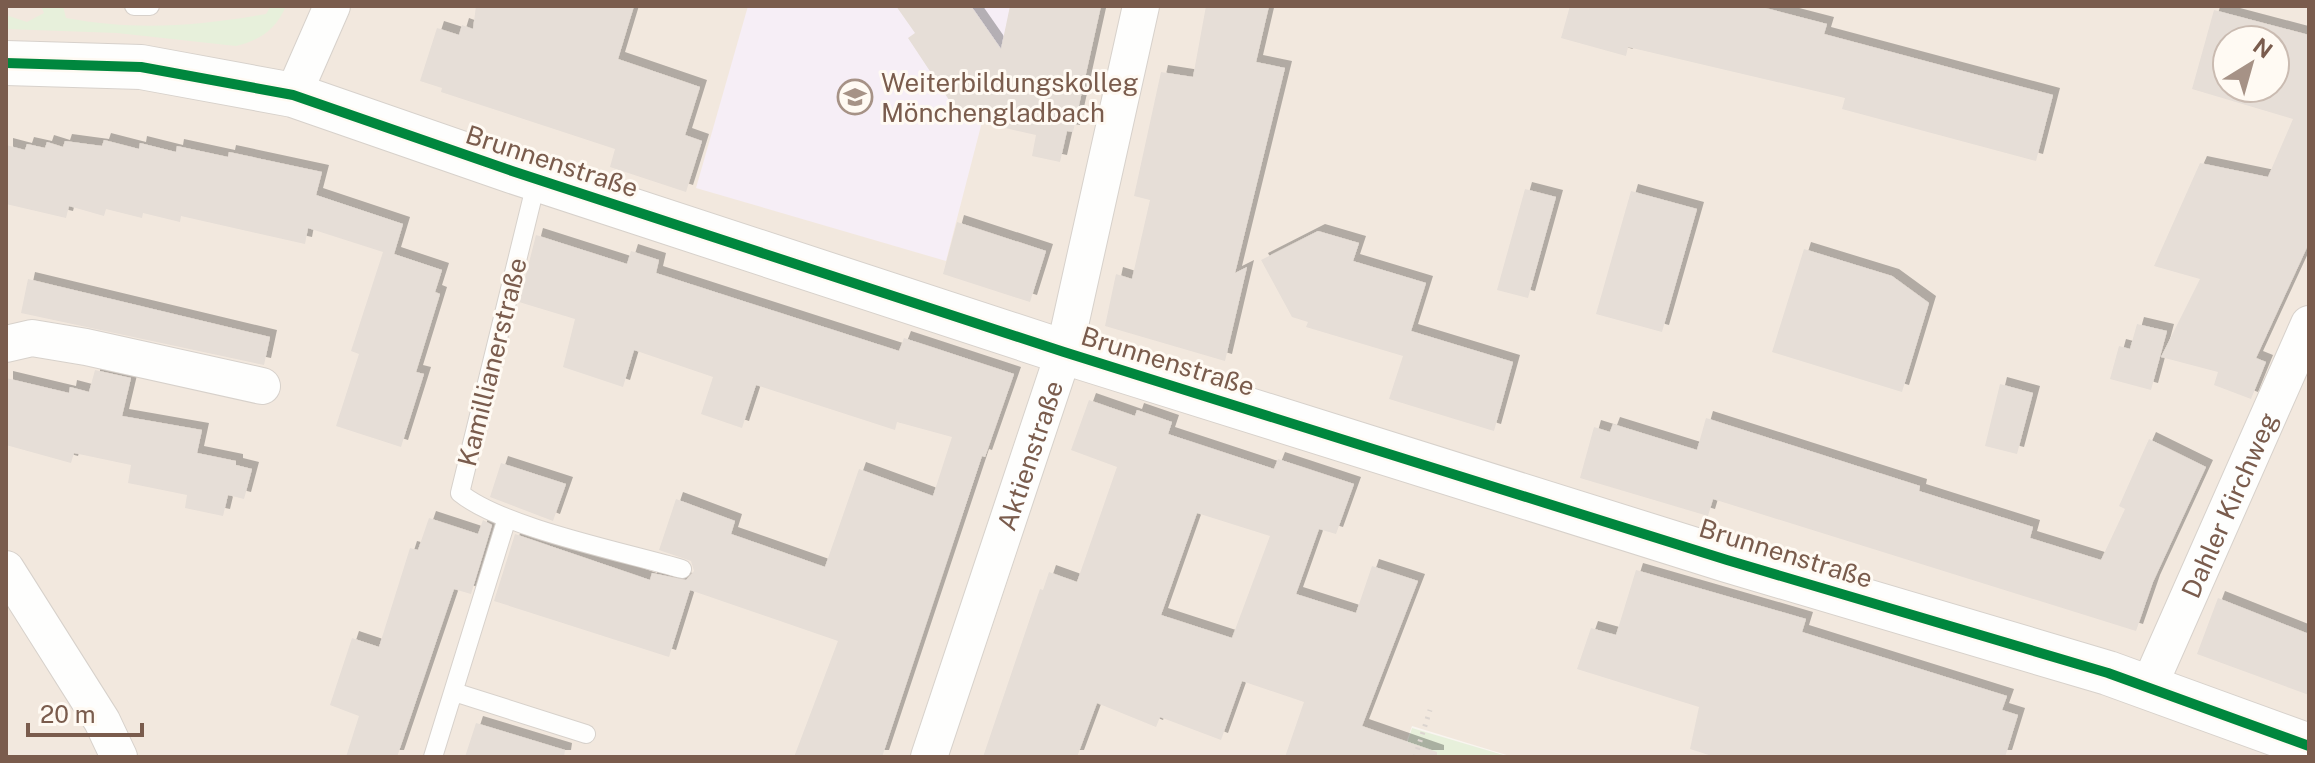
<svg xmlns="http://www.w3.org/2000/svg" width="2315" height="763" font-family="'Public Sans',sans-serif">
  <defs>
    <filter id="shadow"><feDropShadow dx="7" dy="-7" stdDeviation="0" flood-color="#0004"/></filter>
  </defs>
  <rect width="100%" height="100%" fill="#f9f5f0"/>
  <!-- residential -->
  <path fill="#f2e8de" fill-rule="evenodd" d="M6,6H2309V757H1513L1412,726L1401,757H6ZM2227,40H2275V88H2227Z"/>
  <!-- education -->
  <path fill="#f6eef6" d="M748,6H1012L946,261L696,188Z"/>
  <!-- green -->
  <path fill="#e7f0db" d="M41,6H63L66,18C136,31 197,26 266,14L271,6H286C276,29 261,40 236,46L117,33L6,29V15L27,22L44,13Z
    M1412,728L1510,757H1403Z"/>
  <!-- building -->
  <path fill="#e6ded7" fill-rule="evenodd" filter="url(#shadow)" d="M476,6H634L618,59L700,87L685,135L702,141L686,192L610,167L615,149L441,92L442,88L420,81L437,28L459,35L462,25L473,29Z
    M896,6H971L1001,49L1010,6H1101L1073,132L1067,131L1060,162L1032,156L1036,135L948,115L951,103L908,38L915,33Z
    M1206,6H1269L1256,62L1285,68L1235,273L1247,267L1225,361L1105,326L1116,274L1132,279L1150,200L1134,196L1161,72L1193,77Z
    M1570,6H1758L1827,24L1824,34L2053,95L2036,161L1842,109L1845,98L1628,47L1626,56L1561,38Z
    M2214,10L2309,35V243L2256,358L2266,362L2251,399L2214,385L2218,372L2161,357L2200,279L2154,266L2200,163L2268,177L2293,119L2192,89ZM2227,40H2275V88H2227Z
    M104,140L139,149L140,143L176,152L177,146L228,157L229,152L322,172L316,195L403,224L394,254L442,270L435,292L440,294L416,372L424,374L401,447L336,426L359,354L351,351L383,252L308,228L305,244L181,216L180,222L143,213L142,218L106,209L104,216L69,206L66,218L6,204V145L25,150L27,144L45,148L47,142L63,147L65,141L102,146Z
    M1525,189L1556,197L1528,298L1497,290Z
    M1631,191L1697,209L1662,332L1596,314Z
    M957,222L1046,251L1030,302L943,274Z
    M1318,231L1359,243L1353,261L1426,283L1411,331L1513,362L1494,431L1389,399L1403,356L1306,327L1308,322L1292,317L1261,260Z
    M536,235L627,264L631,251L659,260L656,273L899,351L904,338L1014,374L985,457L982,456L882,757H794L838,641L690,590L669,657L494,601L515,534L650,580L652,573L686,580L694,571L691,561L659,550L676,499L735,521L731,534L825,567L859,469L933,496L952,437L897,422L895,430L756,385L742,428L701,414L713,377L634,350L623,387L563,367L575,319L519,302Z
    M1804,249L1892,276L1929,303L1902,392L1772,352Z
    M28,279L270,337L264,365L21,313Z
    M2137,324L2167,331L2151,390L2110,379L2119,346L2130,349Z
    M95,370L131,378L122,416L202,430L197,453L236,461V465L252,469L244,499L228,495L223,516L185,508L187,495L128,483L131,465L74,453L71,463L6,445V378L69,393L70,387L89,392Z
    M2000,384L2033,393L2017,454L1985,446Z
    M1089,400L1135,416L1137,410L1172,422L1168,434L1274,469L1278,459L1354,484L1336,534L1319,529L1296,594L1356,613L1372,566L1418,581L1362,726L1437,752V757H1285L1304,702L1242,681L1221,740L1160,717L1156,727L1097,703L1077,757H983L1040,589L1043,590L1049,572L1077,582L1117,467L1071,450ZM1197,513L1270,536L1232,638L1161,615Z
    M1706,418L1920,486L1919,491L2033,527L2030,538L2101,560L2125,509L2119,506L2149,439L2206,467L2153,582L2136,631L1713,499L1708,516L1580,478L1594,427L1610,432L1613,424L1697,450Z
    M501,463L566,484L553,521L490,497Z
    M429,518L478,534L483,520L492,525L471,594L454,589L397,757H346L359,716L330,705L352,638L379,647L410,548L418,550Z
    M1636,570L1806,619L1802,632L2007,696L2002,710L2018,715L2005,757H1715L1690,749L1699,707L1577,669L1591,628L1616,635Z
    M2218,598L2309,634V695L2197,654Z
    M476,723L565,750L564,757H465Z"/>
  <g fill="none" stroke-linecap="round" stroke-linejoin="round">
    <!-- service casing -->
    <g stroke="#d7d1cb" stroke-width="20">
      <path id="service" d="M134,6H150
        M537,179L460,493C503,528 625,552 682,569
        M454,692L586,734
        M433,757L507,518"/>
    </g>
    <!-- minor casing -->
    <g stroke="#d7d1cb" stroke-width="38">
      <g id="minor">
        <path d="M293,95L332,6"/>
        <path d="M6,344L32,338L86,347L262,386"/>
        <path d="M6,569L102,721L119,757"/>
        <path id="s1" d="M2149,686L2309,324"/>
        <path id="s2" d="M929,757L1064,352L1141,6"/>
      </g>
    </g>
    <!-- tertiary casing -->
    <g stroke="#d7d1cb" stroke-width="46">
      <path id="tertiary" d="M6,63L141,67L293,95L512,171L1064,352L1727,560L2108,673L2309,746"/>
    </g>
    <!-- path -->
    <path stroke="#dcd5d0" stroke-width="5" stroke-dasharray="2 6" stroke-linecap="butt" d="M1415,757L1430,710"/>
    <!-- service -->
    <use href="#service" stroke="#fefefd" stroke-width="18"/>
    <!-- minor -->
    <use href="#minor" stroke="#fefefd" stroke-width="36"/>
    <!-- tertiary -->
    <use href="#tertiary" stroke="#fefefd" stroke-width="44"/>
    <!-- cycleway casing -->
    <g stroke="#fffaf3" stroke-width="15">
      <path id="cycleway" d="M6,63L141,67L293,95L512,171L1064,352L1727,560L2108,673L2309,746"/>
    </g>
    <!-- cycleway -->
    <use href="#cycleway" stroke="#00873e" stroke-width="10"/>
  </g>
  <!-- icons -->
  <defs>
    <g id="university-ring" transform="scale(1.8)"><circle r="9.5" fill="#fffaf3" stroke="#a69286" stroke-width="1.5"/><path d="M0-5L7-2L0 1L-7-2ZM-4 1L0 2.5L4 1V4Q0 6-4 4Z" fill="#a69286"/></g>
  </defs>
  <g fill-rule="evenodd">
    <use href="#university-ring" x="855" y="97"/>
  </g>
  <g text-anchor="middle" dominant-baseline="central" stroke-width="6" stroke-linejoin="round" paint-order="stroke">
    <!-- poi labels -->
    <g font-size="26" fill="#7a5c4d" stroke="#fffaf3" text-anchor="start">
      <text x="881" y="82">Weiterbildungskolleg<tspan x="881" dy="30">Mönchengladbach</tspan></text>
    </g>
    <!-- street labels -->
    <g font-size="26" fill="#7a5c4d" stroke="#fffaf3">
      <text transform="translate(552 161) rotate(18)">Brunnenstraße</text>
      <text transform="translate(1168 361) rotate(17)">Brunnenstraße</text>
      <text transform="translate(492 362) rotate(-76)">Kamillianerstraße</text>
      <text stroke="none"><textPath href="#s2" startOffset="318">Aktienstraße</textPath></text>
      <text stroke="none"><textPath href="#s1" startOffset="198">Dahler Kirchweg</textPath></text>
      <text transform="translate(1786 553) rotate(17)">Brunnenstraße</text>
    </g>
  </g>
  <!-- border -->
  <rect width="2315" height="763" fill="none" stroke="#7a5c4d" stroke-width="16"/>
  <!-- north arrow -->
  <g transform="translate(2251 64) rotate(37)"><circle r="38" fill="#fffaf3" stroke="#cabbb1" stroke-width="2"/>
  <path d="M0-6L14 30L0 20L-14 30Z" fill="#a69286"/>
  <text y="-12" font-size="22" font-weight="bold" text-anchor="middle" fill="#7a5c4d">N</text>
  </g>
  <!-- scale -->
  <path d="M28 723v12h114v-12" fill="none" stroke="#7a5c4d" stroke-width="4"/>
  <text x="40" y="723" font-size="24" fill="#7a5c4d" stroke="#fffaf3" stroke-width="6" paint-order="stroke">20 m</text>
</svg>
